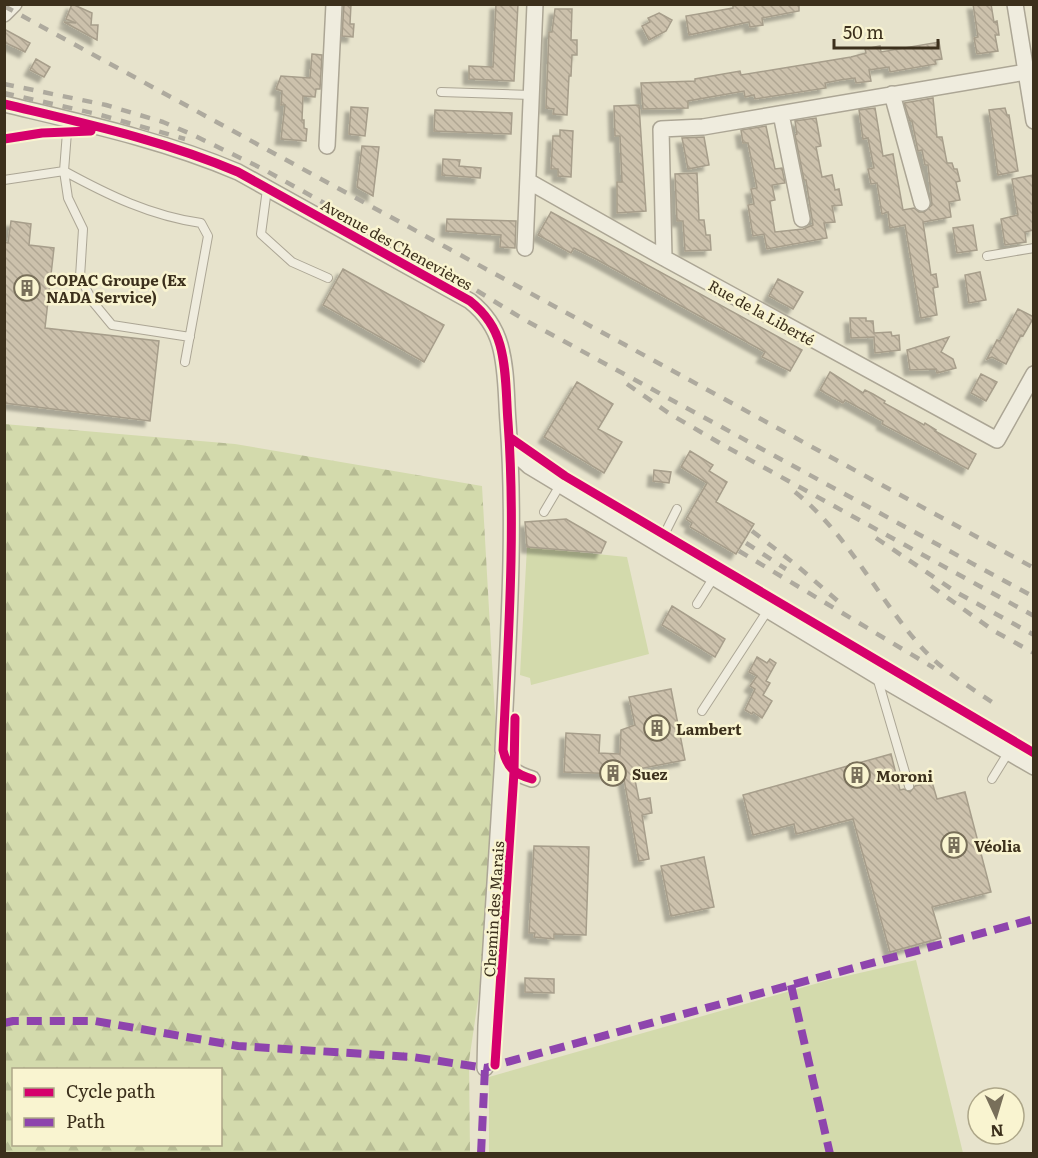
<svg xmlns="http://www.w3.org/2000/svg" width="1038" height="1158" font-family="Literata,serif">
  <defs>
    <pattern id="forest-firs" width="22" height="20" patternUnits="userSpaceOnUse" patternTransform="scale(1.5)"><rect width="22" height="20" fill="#d3daac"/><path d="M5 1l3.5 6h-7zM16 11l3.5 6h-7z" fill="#b6bb93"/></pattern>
    <pattern id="building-back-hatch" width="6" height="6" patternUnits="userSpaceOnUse" patternTransform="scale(1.5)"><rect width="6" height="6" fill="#ccc1ac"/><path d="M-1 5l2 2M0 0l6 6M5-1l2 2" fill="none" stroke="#b0a693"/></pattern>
    <filter id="shadow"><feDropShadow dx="-5.5" dy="5.5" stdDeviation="1.5" flood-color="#0004"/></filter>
  </defs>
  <rect width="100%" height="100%" fill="#e7e3cc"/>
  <!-- forest -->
  <path fill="url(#forest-firs)" fill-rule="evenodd" d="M4,424L235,444L482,486L502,838L469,1061L470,1153H5ZM14,1070H220V1144H14Z"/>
  <!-- green -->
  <path fill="#d3daac" d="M527,547L627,557L649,654L531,685L530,678L520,675Z
    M916,960L963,1153H489V1077L829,980Z"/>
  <!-- building -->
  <path fill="url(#building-back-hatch)" stroke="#a79e8b" stroke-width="1.5" filter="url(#shadow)" d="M72,4L92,13L91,25H98L97,40L64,22L76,23L66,19Z
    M344,4H351L350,24H354L353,37L342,36Z
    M496,4H518L514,81L469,79V66L493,67Z
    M739,4H799V11L762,18L763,25L750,27L749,22L689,35L686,16L733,8V6Z
    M973,4H991L994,22L997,21L999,35H995L998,51L977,54L974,38L978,37Z
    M555,9H572L571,40H577V55H572L571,76H569L567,115L553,114L554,109L546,108L549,32H552Z
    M659,13L672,20L666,31L649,40L642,26L650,22L648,18Z
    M4,29L30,43L25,52L4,42Z
    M939,42L942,59L935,60L936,64L890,72L889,67L869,70L871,81L856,83L855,78L840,80L825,83L826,88L755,99L754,95L745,97L744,91L688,101V108L643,109L641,83L695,81V79L740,71L741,75L851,57L866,53L865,49L880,46L881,52Z
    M312,54L322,55L320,89H316L315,97L303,96L302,120H304V128L307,129L306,141L281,139L285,105H281L282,91L276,89L281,76L310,78Z
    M36,59L50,67L44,77L30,70Z
    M933,98L937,137H942L947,163H952L954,169H957L960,181L956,182L960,200L949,202L951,217L923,222L931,275L936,274L938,287L933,288L937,315L921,318L905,225L890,228L888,212L882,214L877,183L871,184L868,169L874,168L868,138L863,139L859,110L875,108L883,156L893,154L903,210L914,208L919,212H924L932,205L928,165H925L922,150L918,151L912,121H910L904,103Z
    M639,105L646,211L617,213V182H622L620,136H615L614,106Z
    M351,107L368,108L365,136L349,134Z
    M1005,108L1007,115H1009L1018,171L998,175L989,110Z
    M435,110L512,113L511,134L434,131Z
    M816,118L821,146L816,147L822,177L832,175L835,190L839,189L842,205L832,206L835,222L824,223L827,238L767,249L764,234L753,236L748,205L754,204L751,189L757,188L748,143H743L741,130L766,126L775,169L782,168L785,183L772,185L775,200L770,201L775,232L803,229L813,225L806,180H804L795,135L797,134L795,121Z
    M560,130L573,131L571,177L558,176V169H551L553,136H560Z
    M704,137L709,165L688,169L682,138Z
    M362,146L379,147L373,196L357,187Z
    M443,159L460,160L459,166L481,168L480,178L442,175Z
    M697,173L699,220H704L706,235H710L711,250L685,251L683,221H677L675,174Z
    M1034,175V230L1025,232L1026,242L1005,245L1001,219L1018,215L1012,179Z
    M551,212L802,350L790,371L762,357L765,352L596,259L574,248L571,253L538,235Z
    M447,219L516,221L515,248L500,247L501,235L446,231Z
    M11,221L31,224L29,245L54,248L45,328L159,341L150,421L4,403V242L8,243Z
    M973,225L977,250L957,253L953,228Z
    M343,269L444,325L424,362L323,305Z
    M980,272L986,300L969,303L965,275Z
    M778,279L803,292L793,309L769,296Z
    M1018,309L1034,317L1023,336L1021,335L1006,364L992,357L987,359L997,340L1000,341Z
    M850,318H866V321H873L874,333L891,332L892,336L899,335L900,350L875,353L874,337L851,338Z
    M949,337L941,352L953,359L956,368L937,373L936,369L910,370L907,350Z
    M830,372L863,393L865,390L873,394L885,401L884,403L924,425L925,423L936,430L935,431L976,454L968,469L882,424L883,421L845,400L843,403L820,390Z
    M981,374L997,382L986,401L971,393Z
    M577,382L613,404L598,429L622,442L604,473L544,437Z
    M690,451L713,465L709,471L727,482L716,502L754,524L736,554L690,527L692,523L686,519L707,483L681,467Z
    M654,470L671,472L669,483L653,481Z
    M566,519L606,542L601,553L527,547L525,522Z
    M672,606L725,639L715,657L662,625Z
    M757,657L767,663L770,659L776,663L766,681L770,683L763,695L772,701L762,718L753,712L752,714L745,710L755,689L750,686L757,676L749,672Z
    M671,689L685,760L633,770L639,800L650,798L652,813L642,815L649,859L639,861L623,774L564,772L566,733L600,735L599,753L620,754L621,730L635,725L629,697Z
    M891,754L900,790L904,789L910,792L915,786L932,782L937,799L965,792L991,892L932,907L941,938L890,952L853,819L796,834L794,824L753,835L743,795Z
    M534,846L589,847L586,935L554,934V939L534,937L535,933H529Z
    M704,857L714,907L671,916L661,866Z
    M525,978L554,979V993L525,992Z"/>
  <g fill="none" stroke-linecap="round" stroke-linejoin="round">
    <!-- lane casing -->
    <g stroke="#aca695" stroke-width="10">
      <path id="lane" d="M441,92L531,95
        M64,171C108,195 151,216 201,223L208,236L185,362
        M64,171L68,198L83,229L80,277L93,302L112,325L190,337
        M4,180L64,171L68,119
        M267,189L261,234L292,262L328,278
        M987,256L1034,248
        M544,512L560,485
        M657,543L664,535L677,509
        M697,604L714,577
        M877,677L909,786
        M702,711L768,610
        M992,779L1008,753"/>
    </g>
    <!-- street casing -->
    <g stroke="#aca695" stroke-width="18">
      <path id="street" d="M1015,4L1034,121
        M4,14L14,4
        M892,94L922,203
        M4,104C83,123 163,140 238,172L470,301C485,313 495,327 500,345C507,370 506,397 508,422C516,531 508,641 503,750C507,768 515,774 532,779
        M781,114L802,219
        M327,146L334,4
        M528,181L664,258L997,440L1034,374
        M525,248L535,4
        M664,258L661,129L703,127L1026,72H1034
        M510,449L529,466L877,676L1034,767
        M485,1068L486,1026L503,756"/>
    </g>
    <!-- lane -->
    <use href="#lane" stroke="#efecde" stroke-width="8"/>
    <!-- street -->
    <use href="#street" stroke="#efecde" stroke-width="15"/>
    <!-- rail -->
    <path stroke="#aeaa9e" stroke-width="4.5" stroke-dasharray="10 10" stroke-linecap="butt" d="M4,6L1034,568
      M4,84L106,105L163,122L191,134L263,169L437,266L523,319L1034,597
      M4,93L97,114L185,139
      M627,384L670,414L723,445L1034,616
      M795,492C849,535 877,598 923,649C942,670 968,686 992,702
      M752,531L795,564L839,602
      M876,538L956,592L1034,635
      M746,543L786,569
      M739,551L934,668
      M931,586L994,631L1034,653"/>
    <!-- quiet -->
    <path stroke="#8e44ad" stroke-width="8" stroke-dasharray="15 8" stroke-linecap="butt" d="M791,985L830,1154
      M4,1023L13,1021H95L238,1046L413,1057L485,1068L1034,919
      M481,1154L485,1068"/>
    <!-- cycleway casing -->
    <g stroke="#f9f4d0" stroke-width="13">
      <path id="cycleway" d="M4,104C83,123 163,140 238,172L470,301C485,313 495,327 500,345C507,370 506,397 508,422C516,531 508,641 503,750C507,768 515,774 532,779
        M4,139L42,133L91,131
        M509,437L565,476L1034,753
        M495,1065L514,772L515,718"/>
    </g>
    <!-- cycleway -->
    <use href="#cycleway" stroke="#d6006c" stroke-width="9"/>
  </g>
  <!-- icons -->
  <defs>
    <g id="building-ring" transform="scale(1.35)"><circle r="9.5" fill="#f9f4d0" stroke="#786f5a" stroke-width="1.5"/><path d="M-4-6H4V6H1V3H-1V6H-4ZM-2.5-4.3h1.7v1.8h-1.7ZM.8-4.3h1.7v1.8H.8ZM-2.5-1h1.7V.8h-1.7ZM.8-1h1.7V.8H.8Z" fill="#786f5a"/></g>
  </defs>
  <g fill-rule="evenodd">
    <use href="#building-ring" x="27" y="288"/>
    <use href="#building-ring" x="657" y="728"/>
    <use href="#building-ring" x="613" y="773"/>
    <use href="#building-ring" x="857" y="775"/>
    <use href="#building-ring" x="954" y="845"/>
  </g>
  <g text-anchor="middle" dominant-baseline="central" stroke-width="5" stroke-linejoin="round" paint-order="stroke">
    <!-- street labels -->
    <g font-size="15" fill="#3c301c" stroke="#f9f4d0">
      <text transform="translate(397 244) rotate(29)">Avenue des Chenevières</text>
      <text transform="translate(762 312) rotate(29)">Rue de la Liberté</text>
      <text transform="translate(493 909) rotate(-86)">Chemin des Marais</text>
    </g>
    <!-- poi labels -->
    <g font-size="15" font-weight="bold" fill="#3c301c" stroke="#f9f4d0" text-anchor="start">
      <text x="46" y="279">COPAC Groupe (Ex<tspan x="46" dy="17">NADA Service)</tspan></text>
      <text x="676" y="728">Lambert</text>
      <text x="632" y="773">Suez</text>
      <text x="876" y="775">Moroni</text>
      <text x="974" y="845">Véolia</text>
    </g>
  </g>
  <!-- border -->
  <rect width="1038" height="1158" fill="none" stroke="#3c301c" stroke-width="12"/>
  <!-- legend -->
  <rect x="12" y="1068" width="210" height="78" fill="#f9f4d0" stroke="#ada688" stroke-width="1.5"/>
  <rect x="24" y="1088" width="30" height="9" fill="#d6006c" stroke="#ada688" stroke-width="1.5"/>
  <text x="66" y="1098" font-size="18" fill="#3c301c">Cycle path</text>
  <rect x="24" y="1118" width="30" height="9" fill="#8e44ad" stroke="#ada688" stroke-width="1.5"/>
  <text x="66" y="1128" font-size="18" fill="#3c301c">Path</text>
  <!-- north arrow -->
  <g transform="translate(996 1116) rotate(176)"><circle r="28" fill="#f9f4d0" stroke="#ada688" stroke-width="1.5"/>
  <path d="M0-4.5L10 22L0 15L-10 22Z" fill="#786f5a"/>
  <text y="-9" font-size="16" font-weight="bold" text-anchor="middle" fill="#3c301c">N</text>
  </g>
  <!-- scale -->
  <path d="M834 39v9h104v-9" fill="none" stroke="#3c301c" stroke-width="3"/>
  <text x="843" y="39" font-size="18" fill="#3c301c" stroke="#f9f4d0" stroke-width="4.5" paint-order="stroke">50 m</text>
</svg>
